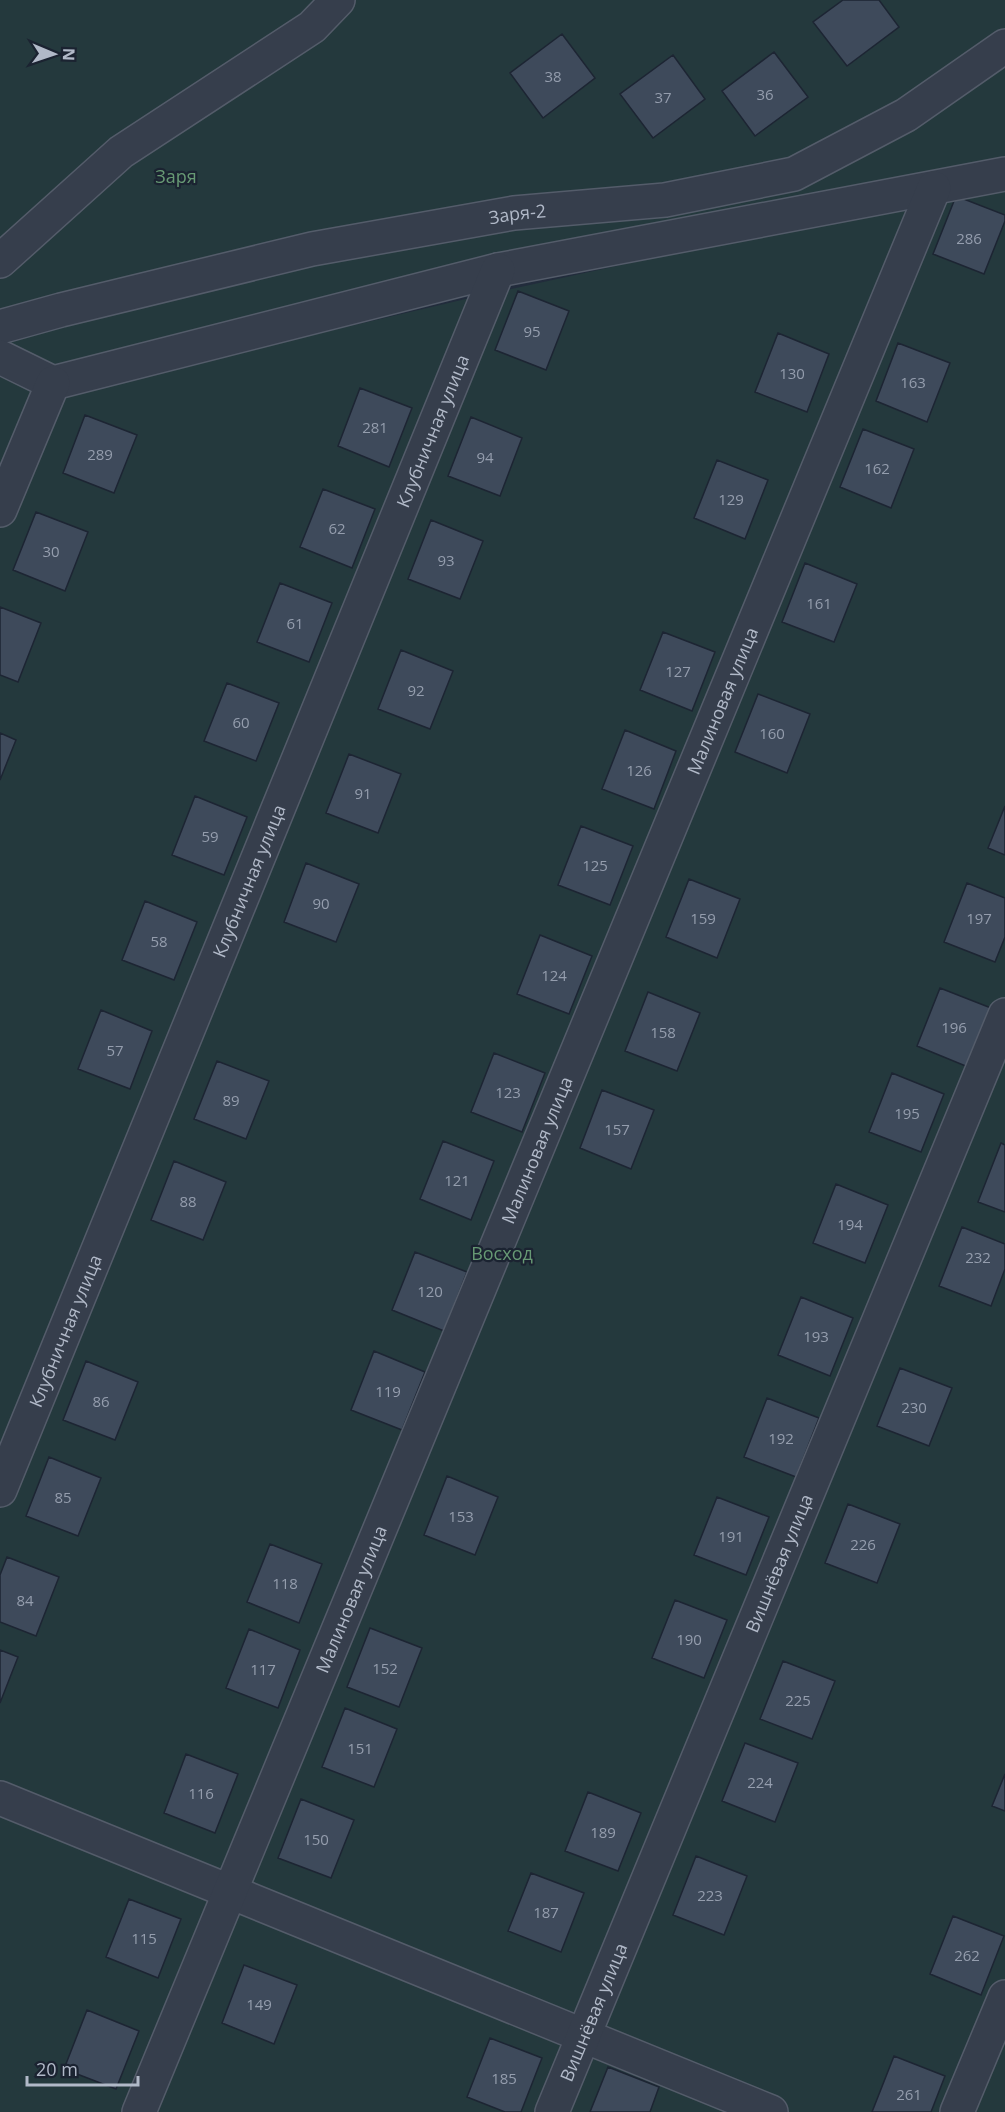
<svg xmlns="http://www.w3.org/2000/svg" width="1005" height="2112" font-family="'Open Sans',sans-serif">
  <rect width="100%" height="100%" fill="#222c3c"/>
  <!-- green -->
  <path fill="#24393d" d="M0,0H1005V176L53,382L0,360Z
    M1005,181V2112H0V377L60,394L470,298Z"/>
  <!-- building -->
  <path fill="#3e4a5b" stroke="#1d2533" stroke-width="1.5" d="M843,0H879L899,27L847,66L813,22Z
    M562,34L595,78L543,118L510,73Z
    M774,52L808,97L755,136L722,91Z
    M673,55L705,99L653,138L620,94Z
    M956,196L1005,215V221L984,274L933,254Z
    M518,291L569,311L546,370L495,350Z
    M778,333L829,354L807,412L755,392Z
    M898,343L950,363L927,422L876,401Z
    M360,388L412,408L389,467L338,446Z
    M85,415L137,435L114,493L63,473Z
    M471,417L522,438L500,496L448,476Z
    M863,429L914,449L891,508L840,487Z
    M717,460L768,480L745,539L694,518Z
    M323,489L375,509L352,568L300,547Z
    M36,512L88,532L65,591L13,570Z
    M431,520L483,541L460,599L408,579Z
    M805,563L857,584L834,642L782,622Z
    M280,583L332,603L309,662L257,642Z
    M0,607L41,623L18,682L0,675Z
    M663,632L715,652L692,711L640,690Z
    M401,650L453,671L430,729L378,709Z
    M227,683L279,703L256,761L204,741Z
    M758,694L810,714L787,773L735,752Z
    M625,730L676,751L654,809L602,789Z
    M0,733L16,740L0,780Z
    M349,754L401,774L378,833L326,813Z
    M195,796L247,817L224,875L172,855Z
    M1005,806V855L988,848Z
    M581,826L633,846L610,905L558,885Z
    M306,863L359,884L336,942L284,922Z
    M689,879L740,899L717,958L666,937Z
    M967,883L1005,898V937L995,962L944,942Z
    M145,901L197,922L174,980L122,960Z
    M540,935L592,956L569,1014L517,994Z
    M940,988L991,1008L968,1067L917,1046Z
    M648,992L700,1013L677,1071L625,1051Z
    M101,1010L152,1031L130,1089L78,1069Z
    M494,1053L545,1073L522,1132L471,1112Z
    M217,1061L269,1081L246,1139L194,1119Z
    M892,1073L944,1094L921,1152L869,1132Z
    M602,1090L654,1110L631,1169L580,1148Z
    M443,1141L494,1161L471,1220L420,1199Z
    M1001,1143L1005,1145V1212L978,1202Z
    M174,1161L226,1182L203,1240L151,1220Z
    M836,1184L888,1205L865,1263L813,1243Z
    M962,1227L1005,1244V1269L991,1306L939,1286Z
    M415,1252L467,1272L444,1331L392,1310Z
    M801,1297L853,1318L830,1376L778,1355Z
    M374,1351L425,1372L402,1430L351,1410Z
    M86,1361L138,1382L115,1440L63,1420Z
    M900,1368L952,1388L929,1446L877,1426Z
    M767,1398L819,1418L796,1477L744,1457Z
    M49,1457L101,1478L78,1536L26,1516Z
    M447,1476L498,1497L475,1555L424,1535Z
    M717,1497L769,1517L746,1575L694,1555Z
    M848,1504L900,1524L877,1583L825,1563Z
    M270,1544L322,1564L299,1623L247,1602Z
    M7,1557L59,1577L36,1636L0,1622V1575Z
    M675,1600L727,1620L704,1678L652,1658Z
    M370,1628L422,1648L399,1707L347,1687Z
    M249,1629L300,1650L278,1708L226,1688Z
    M0,1650L18,1657L0,1703Z
    M783,1661L835,1681L812,1739L760,1719Z
    M345,1708L397,1729L374,1787L322,1767Z
    M745,1743L798,1763L775,1822L722,1801Z
    M186,1754L238,1774L215,1833L164,1813Z
    M1005,1774V1811L992,1806Z
    M588,1792L641,1813L618,1871L565,1851Z
    M301,1799L354,1820L331,1878L278,1858Z
    M696,1856L747,1876L724,1935L673,1915Z
    M531,1873L584,1893L561,1952L508,1931Z
    M129,1899L181,1919L158,1978L106,1957Z
    M953,1916L1004,1936L981,1995L930,1974Z
    M244,1965L297,1985L274,2044L222,2023Z
    M87,2010L139,2031L116,2089L64,2069Z
    M490,2038L542,2058L521,2112H505L467,2097Z
    M894,2056L945,2076L931,2112H872Z
    M608,2067L659,2087L650,2112H590Z"/>
  <g fill="none" stroke-linecap="round" stroke-linejoin="round">
    <!-- minor casing -->
    <g stroke="#545c6a" stroke-width="36">
      <g id="minor">
        <path d="M0,261L121,152L312,27L338,0"/>
        <path id="s1" d="M0,327L61,310L312,249L514,213L665,200L794,174L906,115L1005,46"/>
        <path d="M0,357L53,383L498,270L1005,174"/>
        <path d="M0,510L53,383"/>
        <path id="s2" d="M0,1490L498,270"/>
        <path d="M0,1798L771,2112"/>
        <path id="s3" d="M139,2112L934,188"/>
        <path id="s4" d="M552,2112L1005,1015"/>
        <path d="M957,2112L1005,1997"/>
      </g>
    </g>
    <!-- minor -->
    <use href="#minor" stroke="#363e4c" stroke-width="33"/>
  </g>
  <g text-anchor="middle" dominant-baseline="central" stroke-width="4.5" stroke-linejoin="round" paint-order="stroke">
    <!-- number labels -->
    <g font-size="15" fill="#949dad">
      <text x="553" y="76">38</text>
      <text x="765" y="94">36</text>
      <text x="663" y="97">37</text>
      <text x="969" y="238">286</text>
      <text x="532" y="331">95</text>
      <text x="792" y="373">130</text>
      <text x="913" y="382">163</text>
      <text x="375" y="427">281</text>
      <text x="100" y="454">289</text>
      <text x="485" y="457">94</text>
      <text x="877" y="468">162</text>
      <text x="731" y="499">129</text>
      <text x="337" y="528">62</text>
      <text x="51" y="551">30</text>
      <text x="446" y="560">93</text>
      <text x="819" y="603">161</text>
      <text x="295" y="623">61</text>
      <text x="678" y="671">127</text>
      <text x="416" y="690">92</text>
      <text x="241" y="722">60</text>
      <text x="772" y="733">160</text>
      <text x="639" y="770">126</text>
      <text x="363" y="793">91</text>
      <text x="210" y="836">59</text>
      <text x="595" y="865">125</text>
      <text x="321" y="903">90</text>
      <text x="703" y="918">159</text>
      <text x="979" y="918">197</text>
      <text x="159" y="941">58</text>
      <text x="554" y="975">124</text>
      <text x="954" y="1027">196</text>
      <text x="663" y="1032">158</text>
      <text x="115" y="1050">57</text>
      <text x="508" y="1092">123</text>
      <text x="231" y="1100">89</text>
      <text x="907" y="1113">195</text>
      <text x="617" y="1129">157</text>
      <text x="457" y="1180">121</text>
      <text x="188" y="1201">88</text>
      <text x="850" y="1224">194</text>
      <text x="978" y="1257">232</text>
      <text x="430" y="1291">120</text>
      <text x="816" y="1336">193</text>
      <text x="388" y="1391">119</text>
      <text x="101" y="1401">86</text>
      <text x="914" y="1407">230</text>
      <text x="781" y="1438">192</text>
      <text x="63" y="1497">85</text>
      <text x="461" y="1516">153</text>
      <text x="731" y="1536">191</text>
      <text x="863" y="1544">226</text>
      <text x="285" y="1583">118</text>
      <text x="25" y="1600">84</text>
      <text x="689" y="1639">190</text>
      <text x="385" y="1668">152</text>
      <text x="263" y="1669">117</text>
      <text x="798" y="1700">225</text>
      <text x="360" y="1748">151</text>
      <text x="760" y="1782">224</text>
      <text x="201" y="1793">116</text>
      <text x="603" y="1832">189</text>
      <text x="316" y="1839">150</text>
      <text x="710" y="1895">223</text>
      <text x="546" y="1912">187</text>
      <text x="144" y="1938">115</text>
      <text x="967" y="1955">262</text>
      <text x="259" y="2004">149</text>
      <text x="504" y="2078">185</text>
      <text x="909" y="2094">261</text>
    </g>
    <!-- park labels -->
    <g font-size="18" fill="#679974" stroke="#1b2331">
      <text x="176" y="176">Заря</text>
      <text x="502" y="1253">Восход</text>
    </g>
    <!-- street labels -->
    <g font-size="18" fill="#b1b9c8" stroke="#1b2331">
      <text stroke="none"><textPath href="#s1" startOffset="530">Заря-2</textPath></text>
      <text stroke="none"><textPath href="#s2" startOffset="1144">Клубничная улица</textPath></text>
      <text stroke="none"><textPath href="#s3" startOffset="1527">Малиновая улица</textPath></text>
      <text stroke="none"><textPath href="#s2" startOffset="658">Клубничная улица</textPath></text>
      <text stroke="none"><textPath href="#s3" startOffset="1041">Малиновая улица</textPath></text>
      <text stroke="none"><textPath href="#s2" startOffset="172">Клубничная улица</textPath></text>
      <text stroke="none"><textPath href="#s4" startOffset="594">Вишнёвая улица</textPath></text>
      <text stroke="none"><textPath href="#s3" startOffset="555">Малиновая улица</textPath></text>
      <text stroke="none"><textPath href="#s4" startOffset="108">Вишнёвая улица</textPath></text>
    </g>
  </g>
  <!-- north arrow -->
  <g transform="translate(54 54) rotate(92)" stroke="#1b2331" stroke-width="4.5" paint-order="stroke">
  <path d="M0-4.5L10 22L0 15L-10 22Z" fill="#b1b9c8"/>
  <text y="-9" font-size="16" font-weight="bold" text-anchor="middle" fill="#b1b9c8">N</text>
  </g>
  <!-- scale -->
  <path d="M27 2076v9h111v-9" fill="none" stroke="#b1b9c8" stroke-width="3"/>
  <text x="36" y="2076" font-size="18" fill="#b1b9c8" stroke="#1b2331" stroke-width="4.5" paint-order="stroke">20 m</text>
</svg>
